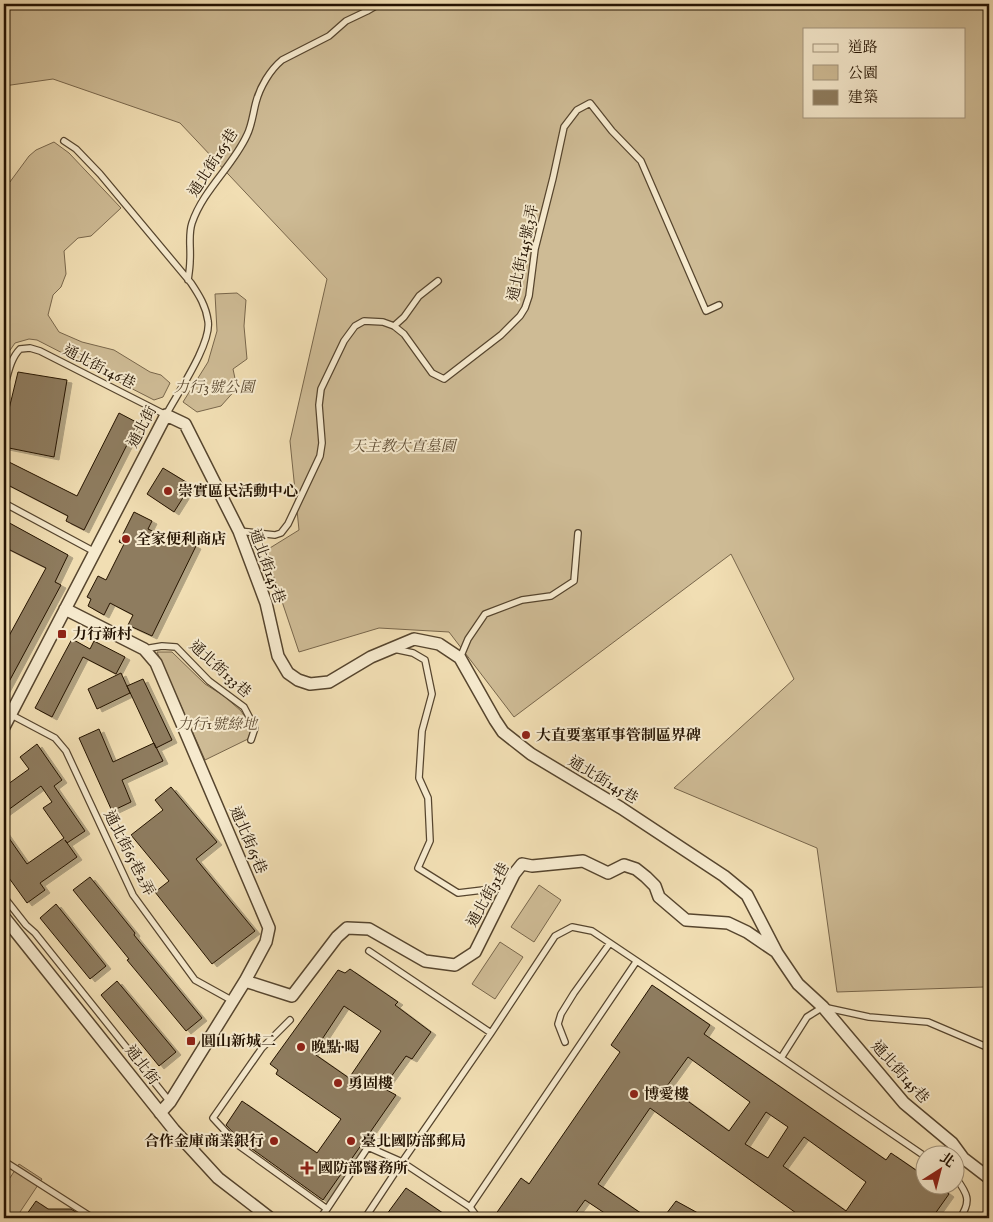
<svg xmlns="http://www.w3.org/2000/svg" width="993" height="1222" font-family="'IM FELL English','Noto Serif TC',serif">
  <defs>
    <filter id="shadow"><feDropShadow dx="5" dy="3" stdDeviation="0" flood-color="#0004"/></filter>
  </defs>
  <rect width="100%" height="100%" fill="#f1deb3"/>
  <filter id="stains"><feTurbulence type="fractalNoise" baseFrequency=".004" numOctaves="4"/><feColorMatrix values="0 0 0 0 .2 0 0 0 0 .09 0 0 0 0 .02 0 0 0 .5 -.17"/></filter>
  <radialGradient id="worn" r=".72"><stop offset=".6" stop-color="#630" stop-opacity="0"/><stop offset="1" stop-color="#630" stop-opacity=".3"/></radialGradient>
  <!-- green -->
  <path fill="#cebb95" stroke="#78664b" fill-rule="evenodd" d="M4,4H989V990L984,987L837,992L817,848L674,788L794,679L731,554L514,717L449,632L379,628L299,652L265,551L299,530L290,441L327,279L180,123L53,79L4,86ZM804,29H964V116H804Z
    M54,142L69,153L121,208L91,236L78,238L64,251L66,274L61,287L53,295L48,315L59,332L82,342L114,350L150,372L161,375L170,383L163,397L154,400L37,340L29,339L15,343L4,359V190L29,156L36,150Z
    M237,293L246,300L244,326L247,359L233,369L237,388L221,406L197,412L183,402L208,362L217,331L215,294Z
    M157,652H172L205,684L224,696L241,711L252,727L248,739L205,760Z
    M539,885L561,900L534,942L511,927Z
    M500,942L523,957L495,999L472,984Z
    M19,1164L42,1179L16,1218H10L4,1214V1187Z"/>
  <!-- building -->
  <path fill="#8e7c5e" stroke="#231201" fill-rule="evenodd" filter="url(#shadow)" d="M18,372L67,380L54,457L4,447L9,409Z
    M119,413L138,423L84,530L66,521L68,516L4,483V468L7,461L77,496Z
    M163,468L191,485L174,512L147,494Z
    M134,512L152,521L148,529L171,540L173,535L196,546L152,636L128,625L133,615L110,603L104,615L88,606L91,599L87,597L98,576L106,580L124,544L119,542Z
    M4,520L68,555L55,582L61,585L4,691V645L46,568L4,547Z
    M72,639L90,649L94,641L125,657L116,674L83,657L52,717L35,708Z
    M121,673L130,693L97,709L88,689Z
    M143,679L172,740L156,748L127,686Z
    M99,729L113,762L154,743L163,761L122,780L131,802L112,811L79,738Z
    M37,744L62,780L54,786L85,831L67,843L65,840L77,857L40,883L45,890L27,903L4,871V831L27,864L64,838L43,808L52,802L41,786L4,813V787L29,769L20,757Z
    M171,787L217,842L196,859L255,931L212,964L155,892L169,881L131,835L163,810L155,800Z
    M90,877L135,933L134,935L202,1018L186,1031L127,960L129,959L73,890Z
    M56,904L106,966L90,979L40,918Z
    M350,969L398,1002L395,1005L431,1032L412,1059L406,1056L383,1088L396,1095L323,1200L241,1141L226,1125L242,1101L317,1153L341,1119L276,1074L278,1070L270,1064L338,970L345,973ZM344,1006L381,1031L349,1078L313,1053Z
    M117,981L176,1052L159,1066L101,995Z
    M652,985L710,1025L704,1034L886,1160L891,1153L926,1177V1184H936L949,1194L932,1218H803L650,1108L598,1184L648,1218H612L585,1200L572,1218H493L521,1178L529,1184L620,1052L611,1045ZM688,1057L750,1102L729,1131L667,1086ZM766,1112L788,1127L768,1158L745,1144ZM804,1137L866,1182L846,1211L783,1166Z
    M406,1188L450,1218H384Z
    M36,1201L48,1209H71L85,1218H24Z
    M676,1201L707,1218H663Z"/>
  <g fill="none" stroke-linecap="round" stroke-linejoin="round">
    <!-- service casing -->
    <g stroke="#56452e" stroke-width="8">
      <path id="service" d="M188,280C189,273 190,267 190,261C191,247 188,235 192,223C203,190 233,166 247,135C252,125 253,113 256,102C260,87 270,70 282,60L329,36L346,21L367,11L379,4
        M394,326L404,317L419,296L438,281
        M4,388C8,375 10,359 20,349L30,348L40,351L166,415C177,394 212,343 208,321C206,306 199,295 191,283L100,174L76,149L64,141
        M4,503L95,552
        M239,531L275,535L281,533L288,524L320,456L322,443L319,405L321,389L344,341L355,326L364,321L383,322L394,326L404,334L432,373L444,379L501,335L520,316L525,308L529,296L535,249L553,178L564,127L577,110L590,103L612,131L641,161L706,311L719,305
        M144,649L162,646L176,647L209,681L244,707L255,728L251,740
        M394,649L413,653L425,660L432,694L422,731L419,778L428,798L430,841L418,868L458,893L508,887
        M460,658L468,639L485,614L522,600L551,596L574,581L578,533
        M4,711L55,738L66,751L133,895L195,980L233,1001
        M4,897L26,925L35,933L170,1102
        M369,951L491,1033
        M290,1020L262,1048L213,1118L238,1145L327,1209L320,1218
        M565,1042L558,1024L561,1014L574,993L610,943
        M781,1058L807,1017L823,1007L869,1017L928,1022L989,1048
        M4,1161L93,1218
        M956,1178C967,1193 972,1201 960,1218
        M470,1207L636,962
        M327,1209L368,1147L402,1162L491,1033L555,936L572,927L592,931L610,943L781,1058L926,1157
        M963,1215L978,1218
        M365,1218L402,1162L470,1207L478,1218"/>
    </g>
    <!-- minor casing -->
    <g stroke="#56452e" stroke-width="14">
      <path id="minor" d="M65,609L144,649L156,663L269,928L266,942L245,981L170,1102L160,1113
        M4,727L166,415L185,424L239,531L266,603L278,656L288,673L298,680L310,684L329,682L371,657L414,639L439,644L460,658L495,720L503,732L531,754L621,808L724,876L747,895L777,953L798,984L823,1007L904,1103L952,1143L963,1158L989,1178
        M4,917L174,1130L218,1178L270,1218
        M245,981L292,996L337,937L347,928L369,929L425,961L455,965L475,952L514,874L522,864L532,866L583,861L608,873L624,865L636,869L646,877L655,886L659,897L686,920L728,923L747,932L775,951"/>
    </g>
    <!-- service -->
    <use href="#service" stroke="#f6eace" stroke-width="5.5"/>
    <!-- minor -->
    <use href="#minor" stroke="#f6eace" stroke-width="11"/>
  </g>
  <!-- markers -->
  <g fill="#8f2418" stroke="#f6eace" stroke-width="2">
    <circle cx="168" cy="491" r="5"/>
    <circle cx="126" cy="539" r="5"/>
    <rect x="57" y="629" width="10" height="10" rx="2.5"/>
    <circle cx="526" cy="735" r="5"/>
    <rect x="186" y="1036" width="10" height="10" rx="2.5"/>
    <circle cx="301" cy="1047" r="5"/>
    <circle cx="338" cy="1083" r="5"/>
    <circle cx="634" cy="1094" r="5"/>
    <circle cx="274" cy="1141" r="5"/>
    <circle cx="351" cy="1141" r="5"/>
    <path d="M304.5 1160.5h5v5h5v5h-5v5h-5v-5h-5v-5h5z"/>
  </g>
  <g text-anchor="middle" dominant-baseline="central" stroke-width="4" stroke-linejoin="round" paint-order="stroke">
    <!-- street labels -->
    <g font-size="15" fill="#231201" stroke="#f6eace">
      <text transform="translate(213 163) rotate(-57)">通北街165巷</text>
      <text transform="translate(523 253) rotate(-78)">通北街145號3弄</text>
      <text transform="translate(99 367) rotate(27)">通北街146巷</text>
      <text transform="translate(142 427) rotate(-62)">通北街</text>
      <text transform="translate(267 566) rotate(70)">通北街145巷</text>
      <text transform="translate(220 669) rotate(42)">通北街133巷</text>
      <text transform="translate(603 780) rotate(31)">通北街145巷</text>
      <text transform="translate(248 840) rotate(67)">通北街65巷</text>
      <text transform="translate(129 853) rotate(63)">通北街65巷2弄</text>
      <text transform="translate(488 895) rotate(-61)">通北街31巷</text>
      <text transform="translate(142 1065) rotate(53)">通北街</text>
      <text transform="translate(900 1072) rotate(48)">通北街145巷</text>
    </g>
    <!-- park labels -->
    <g font-size="15" font-style="italic" fill="#5f4d35" stroke="#f6eace">
      <text x="214" y="387">力行3號公園</text>
      <text x="403" y="446">天主教大直墓園</text>
      <text x="217" y="724">力行1號綠地</text>
    </g>
    <!-- poi labels -->
    <g font-size="15" font-weight="bold" fill="#231201" stroke="#f6eace" text-anchor="start">
      <text x="178" y="491">崇實區民活動中心</text>
      <text x="136" y="539">全家便利商店</text>
      <text x="72" y="634">力行新村</text>
      <text x="536" y="735">大直要塞軍事管制區界碑</text>
      <text x="201" y="1041">圓山新城二</text>
      <text x="311" y="1047">晚點·喝</text>
      <text x="348" y="1083">勇固樓</text>
      <text x="644" y="1094">博愛樓</text>
      <text x="264" y="1141" text-anchor="end">合作金庫商業銀行</text>
      <text x="361" y="1141">臺北國防部郵局</text>
      <text x="318" y="1168">國防部醫務所</text>
    </g>
  </g>
  <!-- margin -->
  <rect width="993" height="1222" fill="none" stroke="#f1deb3" stroke-width="20"/>
  <rect x="5" y="5" width="983" height="1212" fill="none" stroke="#231201" stroke-width="2.5"/>
  <rect x="10" y="10" width="973" height="1202" fill="none" stroke="#231201"/>
  <!-- legend -->
  <rect x="803" y="28" width="162" height="90" fill="#f6eace" stroke="#a2947c"/>
  <rect x="813" y="44" width="25" height="8" fill="#f6eace" stroke="#a2947c"/>
  <text x="848" y="52" font-size="15" fill="#231201">道路</text>
  <rect x="813" y="65" width="25" height="15" fill="#cebb95" stroke="#a2947c"/>
  <text x="848" y="78" font-size="15" fill="#231201">公園</text>
  <rect x="813" y="90" width="25" height="15" fill="#8e7c5e" stroke="#a2947c"/>
  <text x="848" y="102" font-size="15" fill="#231201">建築</text>
  <!-- north arrow -->
  <g transform="translate(940 1170) rotate(36)"><circle r="24" fill="#f6eace" stroke="#a2947c"/>
  <path d="M0-4L9 19L0 12L-9 19Z" fill="#8f2418"/>
  <text y="-8" font-size="14" font-weight="bold" text-anchor="middle" fill="#231201">北</text>
  </g>
  <rect width="100%" height="100%" filter="url(#stains)"/>
  <rect width="100%" height="100%" fill="url(#worn)"/>
</svg>
